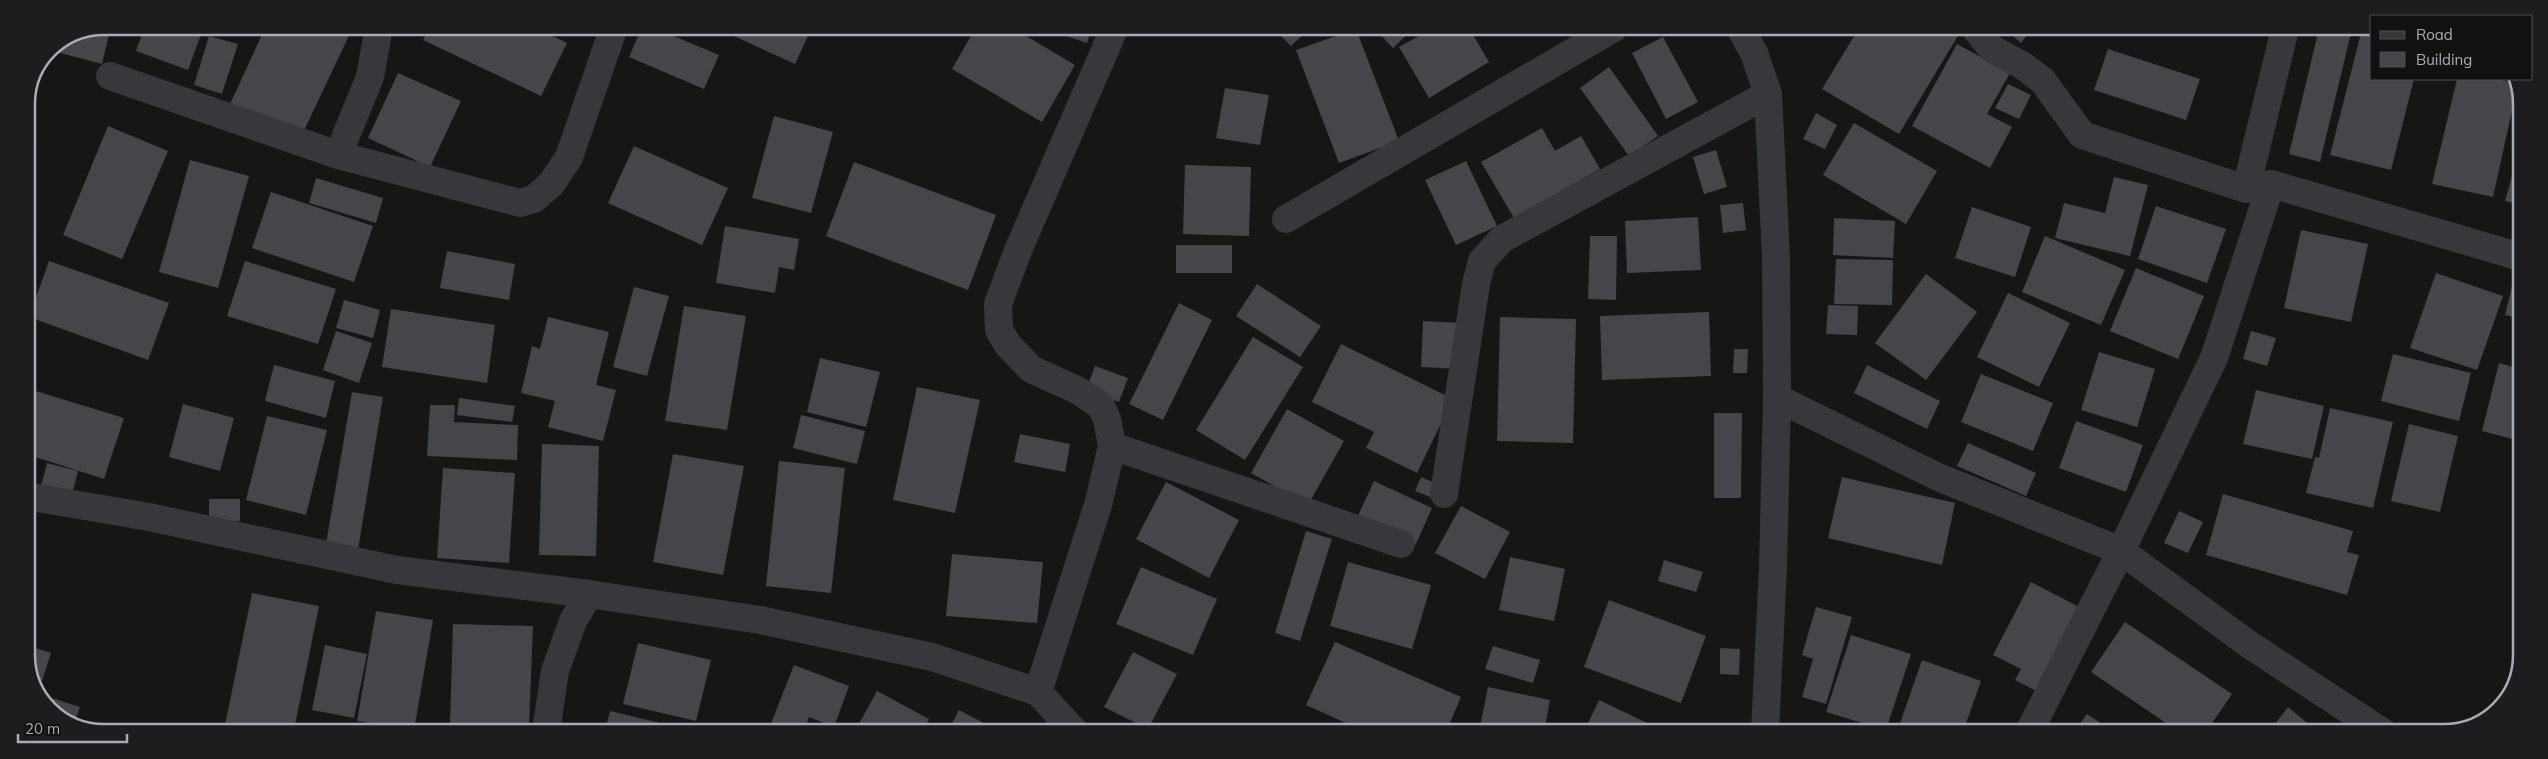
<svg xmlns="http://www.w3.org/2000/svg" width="2548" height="759" font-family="Mulish,sans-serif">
  <rect width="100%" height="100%" fill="#161617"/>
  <!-- building -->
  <path fill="#45464a" d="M104,26H111L102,64L49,50Z
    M145,26H204L188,70L136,51Z
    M266,26L353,27L301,137L230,104Z
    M430,27H534L567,43L541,96L423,40Z
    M642,27H652L719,55L704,89L629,57Z
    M714,27H812L795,64Z
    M976,27H1011L1075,65L1042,122L952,69Z
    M1061,27H1092L1087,43L1043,28Z
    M1179,27L1193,28H1199L1194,36Z
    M1273,28H1310L1291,46Z
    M1374,28H1414L1393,48Z
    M1434,28H1469L1489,62L1429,98L1399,47Z
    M1859,28L1962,29L1899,134L1822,89Z
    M2004,28H2033L2021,43Z
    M1356,29L1399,141L1339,163L1296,50Z
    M2319,29H2352L2320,162L2289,154Z
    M2361,33L2372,36V79H2414L2391,170L2330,155Z
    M209,36L238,44L222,94L194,85Z
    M1663,37L1698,102L1666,119L1632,53Z
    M1957,44L2010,73L1987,114L2012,127L1990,168L1912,126Z
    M2108,49L2200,79L2186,120L2094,90Z
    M1609,67L1658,136L1629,156L1580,88Z
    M398,73L461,101L430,167L368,138Z
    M2457,79H2497L2515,83L2517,88L2493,197L2432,184Z
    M2008,84L2031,95L2019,119L1995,108Z
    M1225,88L1269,95L1260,145L1216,138Z
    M1816,113L1837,125L1825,149L1803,139Z
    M774,116L833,132L811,213L752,198Z
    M1854,123L1937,171L1906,224L1823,175Z
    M108,126L168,151L122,259L63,235Z
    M1542,128L1555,151L1581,136L1600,169L1514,218L1481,162Z
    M2521,145V205L2505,201Z
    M634,146L728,188L702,245L608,203Z
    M1716,150L1727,187L1704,194L1693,157Z
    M190,160L249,176L218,288L159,272Z
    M1466,161L1497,226L1456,245L1425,180Z
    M854,162L996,215L968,290L826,236Z
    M1185,165L1251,167L1249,236L1183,234Z
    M2114,177L2148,185L2130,256L2055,238L2064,203L2105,213Z
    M316,178L383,198L376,223L309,203Z
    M271,192L373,226L354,282L252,248Z
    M1743,203L1746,230L1723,233L1720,205Z
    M2156,206L2226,229L2207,283L2138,259Z
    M1972,207L2031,227L2015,277L1955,258Z
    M1698,217L1701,270L1627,273L1625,221Z
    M1834,218L1895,221L1893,258L1833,255Z
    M725,226L799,239L794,270L779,267L775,293L716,283Z
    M2301,230L2368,244L2351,322L2284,308Z
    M1590,236H1617L1616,300L1588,299Z
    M2045,236L2125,270L2101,325L2022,292Z
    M1176,245H1232V273H1176Z
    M447,251L515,264L509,300L440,288Z
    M1836,259L1893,260L1892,305L1834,304Z
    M49,261L169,303L148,360L29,317Z
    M245,261L336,289L318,344L227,316Z
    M2136,268L2204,296L2178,359L2110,331Z
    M2436,273L2503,296L2477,370L2410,348Z
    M1926,274L1977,312L1926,380L1875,343Z
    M2513,282L2521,284V319L2505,315Z
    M1257,284L1321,326L1300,357L1236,316Z
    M634,287L669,296L647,376L613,367Z
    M2008,293L2070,323L2039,387L1977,357Z
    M344,300L380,310L373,338L336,328Z
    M1179,303L1212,320L1163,420L1129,404Z
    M1828,305L1858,306L1857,335L1826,334Z
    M684,306L746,316L727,430L665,421Z
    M391,309L495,325L487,383L382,367Z
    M1709,312L1711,376L1602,380L1600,316Z
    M548,317L609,332L596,385L616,390L603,441L548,427L555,401L521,393L532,346L540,349Z
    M1500,317L1576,319L1573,443L1497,441Z
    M1423,321L1461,323L1459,369L1421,367Z
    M336,331L372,343L359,383L323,370Z
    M2251,331L2276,338L2267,366L2243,359Z
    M1253,337L1303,367L1245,460L1196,430Z
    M1341,344L1453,399L1417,473L1366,448L1374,432L1312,402Z
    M1734,349H1748L1747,373H1733Z
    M2099,352L2155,369L2137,427L2081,410Z
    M2393,354L2471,373L2459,421L2381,401Z
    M820,358L880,372L866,427L807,412Z
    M2499,363L2520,369V441L2482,431Z
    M274,365L335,381L326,418L265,401Z
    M1867,365L1940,401L1927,429L1854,393Z
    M1095,366L1128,378L1119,402L1086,390Z
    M1981,374L2053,403L2033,451L1961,422Z
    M917,387L980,400L955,513L893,500Z
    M26,388L124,418L104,479L26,454Z
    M2256,390L2324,406L2312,459L2243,444Z
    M352,392L383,397L358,550L326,544Z
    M459,398L515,406L512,422L457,415Z
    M183,404L234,418L220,471L169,457Z
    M430,405H455L454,422L518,425L517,460L427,456Z
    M2330,408L2393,422L2373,508L2306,493L2315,457L2319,458Z
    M1287,409L1344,441L1308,505L1251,473Z
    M1714,413H1742L1741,498H1714Z
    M801,415L865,431L857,464L793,448Z
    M267,416L327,430L306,515L246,500Z
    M2076,421L2143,445L2126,492L2059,468Z
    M2409,424L2458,436L2440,512L2391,501Z
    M1020,434L1070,444L1065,472L1014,462Z
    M1968,443L2036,473L2026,496L1957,466Z
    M542,444L599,446L596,556L539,555Z
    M673,454L744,466L723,575L653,562Z
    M779,461L845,468L831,593L766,586Z
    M47,463L78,471L72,494L41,486Z
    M443,468L515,473L509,563L437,558Z
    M1421,477L1437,484L1430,497L1415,491Z
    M1842,477L1955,503L1942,565L1828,538Z
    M1374,481L1432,508L1415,546L1356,520Z
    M1166,482L1239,520L1209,578L1136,539Z
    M2223,494L2353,531L2347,552L2359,555L2347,595L2206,555Z
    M209,499H240V521H209Z
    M1461,506L1510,532L1485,579L1435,553Z
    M2179,511L2203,522L2188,553L2164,543Z
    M26,518L36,520L32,549L26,548Z
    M1306,531L1332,539L1300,641L1275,633Z
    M952,554L1043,562L1037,623L946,616Z
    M1510,557L1565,569L1554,621L1499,610Z
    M1664,560L1703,572L1696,592L1658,581Z
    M1348,562L1431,585L1412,649L1330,626Z
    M1141,567L1217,599L1193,655L1116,624Z
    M2031,582L2085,610L2042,694L2015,680L2021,669L1993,655Z
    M252,593L319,606L294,730H224Z
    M1609,600L1706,636L1681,703L1584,667Z
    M1816,607L1852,617L1826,704L1802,697L1813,659L1802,655Z
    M376,611L433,620L414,730L357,721Z
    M2125,622L2232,694L2206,732H2179L2091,672Z
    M453,624L533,626L529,726L450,724Z
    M1851,635L1911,654L1886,730L1826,712Z
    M1335,642L1461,697L1446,732H1366L1306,705Z
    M638,643L711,660L696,721L623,704Z
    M26,645L51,653L42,681L34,679L26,660Z
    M325,645L367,654L354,718L312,710Z
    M1493,646L1540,660L1533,683L1485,669Z
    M1720,648L1740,649L1739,675L1720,674Z
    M1133,652L1177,674L1148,729L1104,707Z
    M1922,660L1981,681L1963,732H1897Z
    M794,665L849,686L834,727L809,717L804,731H785L770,726Z
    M1488,687L1550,700L1544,732H1479Z
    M877,691L929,719L923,731H855Z
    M40,694L80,707L74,724L45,706Z
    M1599,700L1666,732H1584Z
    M2288,707L2319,733H2268Z
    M959,710L999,731H948Z
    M610,711L690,730V731H605Z
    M2087,714L2114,732H2074Z
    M2039,722L2058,732H2033Z
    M354,727L367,729V730H354Z"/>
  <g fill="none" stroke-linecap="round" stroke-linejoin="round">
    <!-- minor -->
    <path stroke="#37383c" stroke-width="28" d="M1740,28L1754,53L1768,94L1776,257L1777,398L1773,567L1765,732
      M1975,28L1992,49L2022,65L2043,81L2082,135L2246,189L2271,184L2521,257
      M110,76L338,155L520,203L534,199L552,183L569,157L614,27
      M338,155L370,77L379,27
      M2246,189L2285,29
      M1286,219L1614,28
      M1777,398L1938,477L2121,551L2250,645L2384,733
      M1112,446L1401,544
      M1444,494L1476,284L1482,261L1502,239L1768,94
      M26,496L149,517L397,570L589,594L760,620L932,657L1038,692L1074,731
      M1038,692L1098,505L1112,446L1107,419L1101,406L1079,391L1031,369L1008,345L999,330L998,304L1019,248L1115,27
      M546,731L555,671L573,621L589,594
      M2029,732L2121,551L2214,358L2271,184"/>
  </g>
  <!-- crop -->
  <path d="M0 0H2548V759H0ZM104 35H2444A69 69 0 0 1 2513 104V655A69 69 0 0 1 2444 724H104A69 69 0 0 1 35 655V104A69 69 0 0 1 104 35Z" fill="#1d1d1f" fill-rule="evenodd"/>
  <path fill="none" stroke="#a9acb6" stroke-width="2.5" d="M104 35H2444A69 69 0 0 1 2513 104V655A69 69 0 0 1 2444 724H104A69 69 0 0 1 35 655V104A69 69 0 0 1 104 35Z"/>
  <!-- legend -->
  <rect x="2370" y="15" width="162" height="65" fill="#111112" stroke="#4e4f54"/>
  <rect x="2380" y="31" width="25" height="8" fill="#37383c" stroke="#4e4f54"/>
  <text x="2416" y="40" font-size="15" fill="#a9acb6">Road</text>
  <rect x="2380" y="52" width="25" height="15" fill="#45464a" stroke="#4e4f54"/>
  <text x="2416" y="65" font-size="15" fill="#a9acb6">Building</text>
  <!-- scale -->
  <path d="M18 734v8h109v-8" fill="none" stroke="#a9acb6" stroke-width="2.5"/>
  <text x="25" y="734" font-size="15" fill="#a9acb6" stroke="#111112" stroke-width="4" paint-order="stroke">20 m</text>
</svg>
